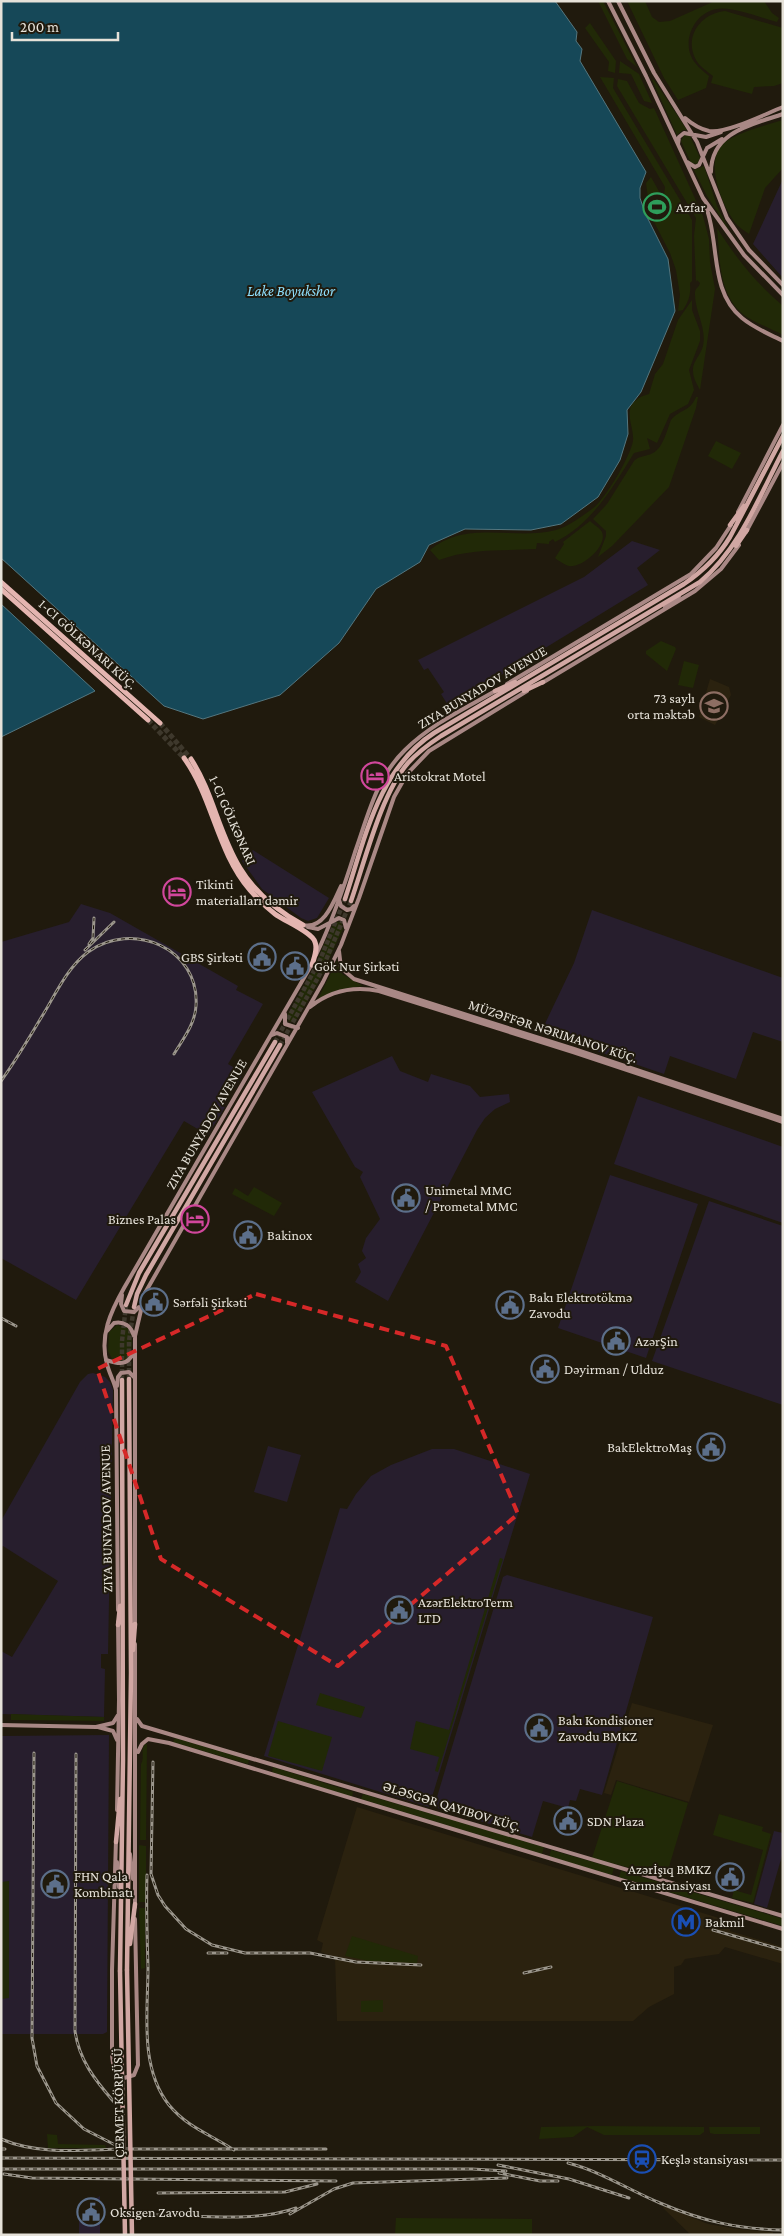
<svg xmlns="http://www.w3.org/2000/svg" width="784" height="2236" font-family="'Crimson Pro',serif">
  <rect width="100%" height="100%" fill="#201a0d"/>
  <!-- built -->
  <path fill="#2b220f" d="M710,679L729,687L731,695L715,725L699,717Z
    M632,1703L713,1725L689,1802L616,1780L611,1795L604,1793Z
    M357,1807L732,1922L730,1931L783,1947V1964L725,1947L719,1954L685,1959L681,1965L674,1967V1994L649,2007L633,2021H337L335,1957L321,1952L323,1943L317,1940Z
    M664,2206L708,2224L738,2229L773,2232V2235H691L663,2208Z"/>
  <!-- industrial -->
  <path fill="#271e2d" d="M783,179V278L753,244Z
    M632,541L660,550L637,568L648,585L457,702L459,706L451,710L441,694L444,692L428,668L424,670L418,660L584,577Z
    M253,850L329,898L317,918L308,921L301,918L262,889L242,861Z
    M81,904L110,913L238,986L236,990L263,1004L228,1064L243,1073L235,1088L231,1086L220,1104L225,1107L208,1135L184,1121L76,1300L1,1258V942L69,922Z
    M592,910L783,978V1042L753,1032L736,1079L670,1056L664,1074L541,1032L574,963Z
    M392,1056L400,1071L428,1082L431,1074L470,1086L480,1097L509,1094L510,1102L495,1109L485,1118L477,1130L388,1301L355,1282L361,1272L358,1264L366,1258L362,1251L366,1238L380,1219L360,1177L363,1172L355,1167L312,1092Z
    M638,1096L783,1147V1223L614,1164Z
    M610,1175L698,1204L646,1358L558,1328Z
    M709,1201L783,1226V1405L652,1361Z
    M93,1373L105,1377L110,1382L113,1390L108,1654H101V1668L105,1669L104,1717L1,1714V1651L12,1657L58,1581L3,1546L1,1547V1521L80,1382L88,1374Z
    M268,1446L301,1455L287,1502L254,1492Z
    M432,1449H454L530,1474L429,1807L264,1756L340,1508L347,1509L356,1494L371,1476L391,1465Z
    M507,1575L653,1617L602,1795L580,1789L576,1801L570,1800L568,1808L543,1801L532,1837L434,1807L503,1577Z
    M109,1735L107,2032L103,2034H1V1736Z
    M774,1831L783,1833V1852L767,1908L754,1904Z
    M100,2196V2235H79V2216L92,2201Z"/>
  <!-- green -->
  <path fill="#212907" d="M598,1H603L637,67L627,59Z
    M627,1H645L652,17L659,22L670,21L715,1H764L772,13L779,18L777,22C761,18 732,6 717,9C696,12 683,37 691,56C694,64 703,71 709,76L706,88L678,100L664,78Z
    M725,11L783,28V83L774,86L754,87L752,94L711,83L713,76C707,71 700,67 696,60C683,36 702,13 725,11Z
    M590,23L616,61L615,73L608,71L609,62L585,28Z
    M620,61L639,74L652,103L644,101L631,74L619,73Z
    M600,77L614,78L613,88L692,220V281L690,283C691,294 689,301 683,310L678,311L680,295L676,270L670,253L650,214L646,183L651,177L661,195H664L665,187Z
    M618,79L627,81L639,103L650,109L654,108L703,216L709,239L710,262L715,289L700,390C697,384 693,378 693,371C692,362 701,355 703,346C707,327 694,311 695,292C696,287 699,288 700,283L697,280L696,282L694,236L696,218L617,86Z
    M652,80H654L687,130H683L677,135Z
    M783,120V168L765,188L749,234C745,231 740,228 737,225C723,208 702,159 725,142C741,131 764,126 783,120Z
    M684,135L690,136L700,158L697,164L691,163L681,141Z
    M704,166L717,206L731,234L707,196L694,170Z
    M717,228C736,258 756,283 783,306V335C772,329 753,322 744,315C718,294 720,258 717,228Z
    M692,300V310L700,331V341L689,370L694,390L688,404L670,414L657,443L647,438L650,449L634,453C613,487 592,524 555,542L553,539L549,542V544L537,543L536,549C503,551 470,548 439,560L430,550C467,519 513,541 556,530C569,526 581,517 592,509C605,500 630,457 633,441C634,430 628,420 630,410C631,401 641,396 649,394L655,374L663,364L678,320Z
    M696,397H698L696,408L669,487L612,546L598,557L606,536V531L593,519L607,504L634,461C640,455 646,457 653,453C663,448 667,430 671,420C680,409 690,412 696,397Z
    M716,441L741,453L732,469L708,456Z
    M590,521C594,525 600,528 602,532C608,546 582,568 569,566C565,565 559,561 555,558L564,544L563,542Z
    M661,641L675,647L676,649L667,671L646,654V651Z
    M684,661L699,665L693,688L678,685Z
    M337,922H341L343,929L318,983L296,1020L290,1022L288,1020V1014L309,978L333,925Z
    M337,961L342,974L363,986L337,990L318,999Z
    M254,1187L282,1203L274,1216L232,1194L235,1188L248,1196Z
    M117,1325L128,1328C134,1338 134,1355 123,1361L112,1359L108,1351L109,1332Z
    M500,1558L503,1559L438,1772L435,1771L439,1757L410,1749L416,1721L449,1730Z
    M320,1693L365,1707L361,1718L316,1705Z
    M11,1714L104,1717V1721L11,1720Z
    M278,1721L332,1737L322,1771L268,1756Z
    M175,1738L249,1760L248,1764L173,1742Z
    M145,1744H147L146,1840H140L141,1764C145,1758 140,1750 145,1744Z
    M273,1767L353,1792L352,1797L272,1772Z
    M617,1781L688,1803L666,1877L592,1858Z
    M363,1794L544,1847L542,1854L361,1799Z
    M719,1814L763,1827L762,1831L771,1834L753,1903L732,1898L734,1890L751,1895L763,1850L713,1835Z
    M139,1845L146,1846V1902H139Z
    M551,1850L614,1868L612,1875L549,1857Z
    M621,1871L783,1919V1926L619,1877Z
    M9,1881V1998L1,1999V1882Z
    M139,1908H145V1968L141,1969Z
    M352,1936L418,1956L417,1963L369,1961L345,1956Z
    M383,2000V2012H361V2001Z
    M597,2126L704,2127V2132L700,2135H604L587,2127L573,2137L539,2139L541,2127Z
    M709,2127H760V2134H714L710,2133Z
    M47,2134L57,2135L58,2144L105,2145L106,2148H48Z
    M396,2218L532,2219V2235L395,2234Z"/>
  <!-- water -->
  <path fill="#164858" stroke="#54767f" d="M1,1H555L577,32L576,41L582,49L580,61L646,172L640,188V198L645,213L668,259L675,311L641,392L627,410L628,434L620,460L598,497L561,524L531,530L465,529L429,545L420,562L376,589L339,643L280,695L203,719L164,706L1,558Z
    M1,604L95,691L1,737Z"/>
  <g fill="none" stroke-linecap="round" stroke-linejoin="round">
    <!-- primary-tunnel -->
    <path stroke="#3e382c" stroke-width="4.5" stroke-dasharray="4.5 2" stroke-linecap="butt" d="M275,1042L320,960L345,899
      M280,1045L320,974L351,901
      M129,1379V1341L134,1307
      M122,1380V1341L126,1305"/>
    <!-- trunk-tunnel -->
    <path stroke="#3e382c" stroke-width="5" stroke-dasharray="5 2.5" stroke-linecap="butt" d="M148,720L184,758
      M160,723L191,759"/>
    <!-- secondary -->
    <path stroke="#a98885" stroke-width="4" d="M608,1L646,76L703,198L744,255L783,295
      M618,1L654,73L697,142L727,218L749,250L783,285
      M685,118C692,124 700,129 709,131C726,134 765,114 783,107
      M678,144L679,137L684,133L706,137L721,132
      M687,162L695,167L699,165L707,148L722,139
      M711,172C711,132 751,125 783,114
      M706,207C720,243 709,291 742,318C754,328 769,334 783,341
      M738,512L783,425
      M746,532L783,463
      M665,607L679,596
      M542,683L695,591L721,569L739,545
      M507,684L691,574L716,548L731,525
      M339,900L341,906L347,910L351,909L354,906
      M303,925C324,930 334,901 341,886
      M308,927L318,929L339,918L344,920L346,928
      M339,951L341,968L354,979L574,1049L783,1119
      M316,955C332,922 344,887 355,852C368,816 376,778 405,750C431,724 466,708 497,690
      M310,1007C330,991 354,986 379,991L573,1052L783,1122
      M285,1014V1024L298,1028
      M272,1035L277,1033L287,1037V1043
      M122,1295L121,1304L124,1311L134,1312L139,1307
      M107,1331L114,1323C124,1321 131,1326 134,1336
      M106,1360C118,1364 128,1366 133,1353
      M117,1386L118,1377L121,1373L129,1372L134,1377
      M118,1610L116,1390C114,1381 109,1373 107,1364C99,1336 111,1311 124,1288L312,964
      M135,1627V1336L145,1293L323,982L341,945L359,898L394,797L407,774L429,751L527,691
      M137,1719L142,1726L783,1916
      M1,1725L96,1727L113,1723L118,1715
      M98,1727L113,1731L117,1740
      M138,1752L142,1744L148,1739L169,1743L783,1929
      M117,1810L119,1700L118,1622
      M116,1840L112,1970V2055L114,2070L117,2075L124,2078L134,2075L138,2065L135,1919
      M130,1854L133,1879
      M117,1862L119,1887
      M135,1907V1644"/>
    <!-- primary -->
    <path stroke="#d1a7a3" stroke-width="4.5" d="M730,525L744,506
      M736,546L747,530
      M495,691L515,682
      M524,691L543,682
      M345,899C365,839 378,769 434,733L684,584C703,571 718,557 730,537L783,436
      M351,901C365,861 381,794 408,763C418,752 429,744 441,736L700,582C740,548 759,497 783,451
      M126,1305L139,1273L275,1042
      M134,1307L137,1294L146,1275L280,1045
      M118,1625L120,1606
      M133,1650L135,1624
      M116,1842L120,1799
      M130,1944L135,1904
      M127,1970L131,1673L129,1379
      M120,1971L123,1760L122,1380"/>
    <!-- trunk -->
    <path stroke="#e4b5b0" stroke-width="5" d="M1,582L160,723
      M1,589L148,720
      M184,758C213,798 217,852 250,890C258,899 266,907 275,914C284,921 312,932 315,942C318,949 314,958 312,965
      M191,759C213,793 219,834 240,868C255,893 278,911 303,925"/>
    <!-- rail casing -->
    <g stroke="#9b968c" stroke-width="3">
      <path id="rail" d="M89,944L93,938L94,918
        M85,950L114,922
        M1,1081C17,1059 30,1036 44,1013C56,993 68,967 88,952C132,920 200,948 196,1006C195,1024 183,1039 174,1054
        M1,1318L16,1326
        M34,1753L32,2038L37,2066L56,2103L84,2129L123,2149H326
        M76,1754L75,2031C79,2060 95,2080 114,2102
        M153,1762L151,1874L158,1895L165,1906L186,1929L212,1945L245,1953H310L356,1962L421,1965
        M147,1875C146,1905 147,1936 148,1967C148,2011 139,2067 169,2105C188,2128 210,2134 234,2150
        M713,1930L783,1950
        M208,1953H227
        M524,1973L551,1967
        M1,2139C38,2155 81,2150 120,2149
        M1,2149H5
        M1,2158L783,2160
        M568,2163C600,2171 629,2190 660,2203C702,2221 737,2229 783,2230
        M498,2165L569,2179L629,2198
        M1,2169H472L506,2171
        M499,2173L540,2181H558
        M4,2174L32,2178L336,2181
        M158,2193L285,2192L317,2184
        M290,2214L334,2189L353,2183L507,2178
        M155,2215C199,2215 255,2223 296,2208"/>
    </g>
    <!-- rail -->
    <use href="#rail" stroke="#201a0d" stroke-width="1" stroke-dasharray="4" stroke-linecap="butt"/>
    <!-- primary-bridge -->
    <path stroke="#d1a7a3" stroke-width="4.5" d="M127,1970L132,2235
      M120,1971L125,2235"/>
  </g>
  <!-- marked area -->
  <path fill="none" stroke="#d62828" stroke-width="4" stroke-dasharray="10 6" stroke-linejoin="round" d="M256,1294L446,1346L518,1514L338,1666L161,1559L97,1369Z"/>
  <!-- icons -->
  <defs>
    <g id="stadium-ring" transform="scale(1.4375)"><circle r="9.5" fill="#201a0d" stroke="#2e9e5b" stroke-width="1.5"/><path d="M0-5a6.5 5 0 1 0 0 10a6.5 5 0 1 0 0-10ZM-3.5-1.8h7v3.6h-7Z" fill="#2e9e5b"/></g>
    <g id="school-ring" transform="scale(1.4375)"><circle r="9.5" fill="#201a0d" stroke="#8d6e63" stroke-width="1.5"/><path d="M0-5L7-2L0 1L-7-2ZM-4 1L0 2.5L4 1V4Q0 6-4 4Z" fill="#8d6e63"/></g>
    <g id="hotel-ring" transform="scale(1.4375)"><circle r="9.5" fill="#201a0d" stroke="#d1479c" stroke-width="1.5"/><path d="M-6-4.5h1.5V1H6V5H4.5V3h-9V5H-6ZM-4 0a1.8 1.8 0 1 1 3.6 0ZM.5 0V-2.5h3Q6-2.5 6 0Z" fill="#d1479c"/></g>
    <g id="civic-ring" transform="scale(1.4375)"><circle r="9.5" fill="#201a0d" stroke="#5c6f8a" stroke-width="1.5"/><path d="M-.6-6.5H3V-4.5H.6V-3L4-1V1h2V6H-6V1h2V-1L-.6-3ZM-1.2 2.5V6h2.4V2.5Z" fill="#5c6f8a"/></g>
    <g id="metro-ring" transform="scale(1.4375)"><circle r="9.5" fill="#201a0d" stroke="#1a4fb4" stroke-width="1.5"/><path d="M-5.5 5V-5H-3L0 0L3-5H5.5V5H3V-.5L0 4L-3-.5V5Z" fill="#1a4fb4"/></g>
    <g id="station-ring" transform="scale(1.4375)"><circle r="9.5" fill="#201a0d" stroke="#1a4fb4" stroke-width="1.5"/><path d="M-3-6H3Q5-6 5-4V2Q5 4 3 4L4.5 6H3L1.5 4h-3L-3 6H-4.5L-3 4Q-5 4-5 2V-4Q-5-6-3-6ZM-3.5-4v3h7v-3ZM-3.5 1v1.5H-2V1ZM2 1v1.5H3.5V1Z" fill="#1a4fb4"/></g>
  </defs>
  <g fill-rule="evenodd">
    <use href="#stadium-ring" x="657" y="207"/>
    <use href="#school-ring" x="714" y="706"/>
    <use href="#hotel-ring" x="375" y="776"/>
    <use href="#hotel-ring" x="177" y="892"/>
    <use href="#civic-ring" x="262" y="957"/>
    <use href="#civic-ring" x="295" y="966"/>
    <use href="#civic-ring" x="406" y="1198"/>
    <use href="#hotel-ring" x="195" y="1219"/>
    <use href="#civic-ring" x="248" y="1235"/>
    <use href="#civic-ring" x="154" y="1302"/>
    <use href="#civic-ring" x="510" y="1305"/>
    <use href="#civic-ring" x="616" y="1341"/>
    <use href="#civic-ring" x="545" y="1369"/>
    <use href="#civic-ring" x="711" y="1447"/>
    <use href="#civic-ring" x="399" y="1610"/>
    <use href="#civic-ring" x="539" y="1728"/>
    <use href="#civic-ring" x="568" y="1821"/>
    <use href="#civic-ring" x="730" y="1877"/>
    <use href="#civic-ring" x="55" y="1884"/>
    <use href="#metro-ring" x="686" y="1922"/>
    <use href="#station-ring" x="642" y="2159"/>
    <use href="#civic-ring" x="91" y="2212"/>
  </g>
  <g text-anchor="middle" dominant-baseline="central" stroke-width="4" stroke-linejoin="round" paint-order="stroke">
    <!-- poi labels -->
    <g font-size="14" fill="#e6e2d9" stroke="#201a0d" text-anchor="start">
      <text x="676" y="207">Azfar</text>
      <text x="695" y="698" text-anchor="end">73 saylı<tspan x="695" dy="16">orta məktəb</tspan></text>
      <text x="394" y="776">Aristokrat Motel</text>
      <text x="196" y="884">Tikinti<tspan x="196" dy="16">materialları dəmir</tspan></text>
      <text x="243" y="957" text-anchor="end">GBS Şirkəti</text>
      <text x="314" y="966">Gök Nur Şirkəti</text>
      <text x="425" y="1190">Unimetal MMC<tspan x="425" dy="16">/ Prometal MMC</tspan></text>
      <text x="176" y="1219" text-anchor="end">Biznes Palas</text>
      <text x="267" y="1235">Bakinox</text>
      <text x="529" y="1297">Bakı Elektrotökmə<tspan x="529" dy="16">Zavodu</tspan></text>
      <text x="173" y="1302">Sərfəli Şirkəti</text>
      <text x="635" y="1341">AzərŞin</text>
      <text x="564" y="1369">Dəyirman / Ulduz</text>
      <text x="692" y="1447" text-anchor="end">BakElektroMaş</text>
      <text x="418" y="1602">AzərElektroTerm<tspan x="418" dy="16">LTD</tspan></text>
      <text x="558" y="1720">Bakı Kondisioner<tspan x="558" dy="16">Zavodu BMKZ</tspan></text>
      <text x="587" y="1821">SDN Plaza</text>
      <text x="711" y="1869" text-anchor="end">Azərİşıq BMKZ<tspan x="711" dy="16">Yarımstansiyası</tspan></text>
      <text x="74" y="1876">FHN Qala<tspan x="74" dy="16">Kombinatı</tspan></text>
      <text x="705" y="1922">Bakmil</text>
      <text x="661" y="2159">Keşlə stansiyası</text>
      <text x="110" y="2212">Oksigen Zavodu</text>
    </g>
    <!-- street labels -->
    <g font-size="14" fill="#e6e2d9" stroke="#201a0d">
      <text transform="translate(88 644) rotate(42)">1-CI GÖLKƏNARI KÜÇ.</text>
      <text transform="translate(482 687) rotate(-31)">ZIYA BUNYADOV AVENUE</text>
      <text transform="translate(233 820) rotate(66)">1-CI GÖLKƏNARI</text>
      <text transform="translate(553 1031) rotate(18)">MÜZƏFFƏR NƏRIMANOV KÜÇ.</text>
      <text transform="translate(206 1124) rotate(-60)">ZIYA BUNYADOV AVENUE</text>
      <text transform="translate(106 1519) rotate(-91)">ZIYA BUNYADOV AVENUE</text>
      <text transform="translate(452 1806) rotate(17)">ƏLƏSGƏR QAYIBOV KÜÇ.</text>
      <text transform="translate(118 2103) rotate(-91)">ÇERMET KÖRPÜSÜ</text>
    </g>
    <!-- water labels -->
    <g font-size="15" font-style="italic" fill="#8fe0fe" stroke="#201a0d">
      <text x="291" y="291">Lake Boyukshor</text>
    </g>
  </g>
  <!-- border -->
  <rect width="784" height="2236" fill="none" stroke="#e6e2d9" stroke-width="5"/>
  <!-- scale -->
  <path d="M12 32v8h106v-8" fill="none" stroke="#e6e2d9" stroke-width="2.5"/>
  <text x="20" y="32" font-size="15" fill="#e6e2d9" stroke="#201a0d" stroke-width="4" paint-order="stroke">200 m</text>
</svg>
